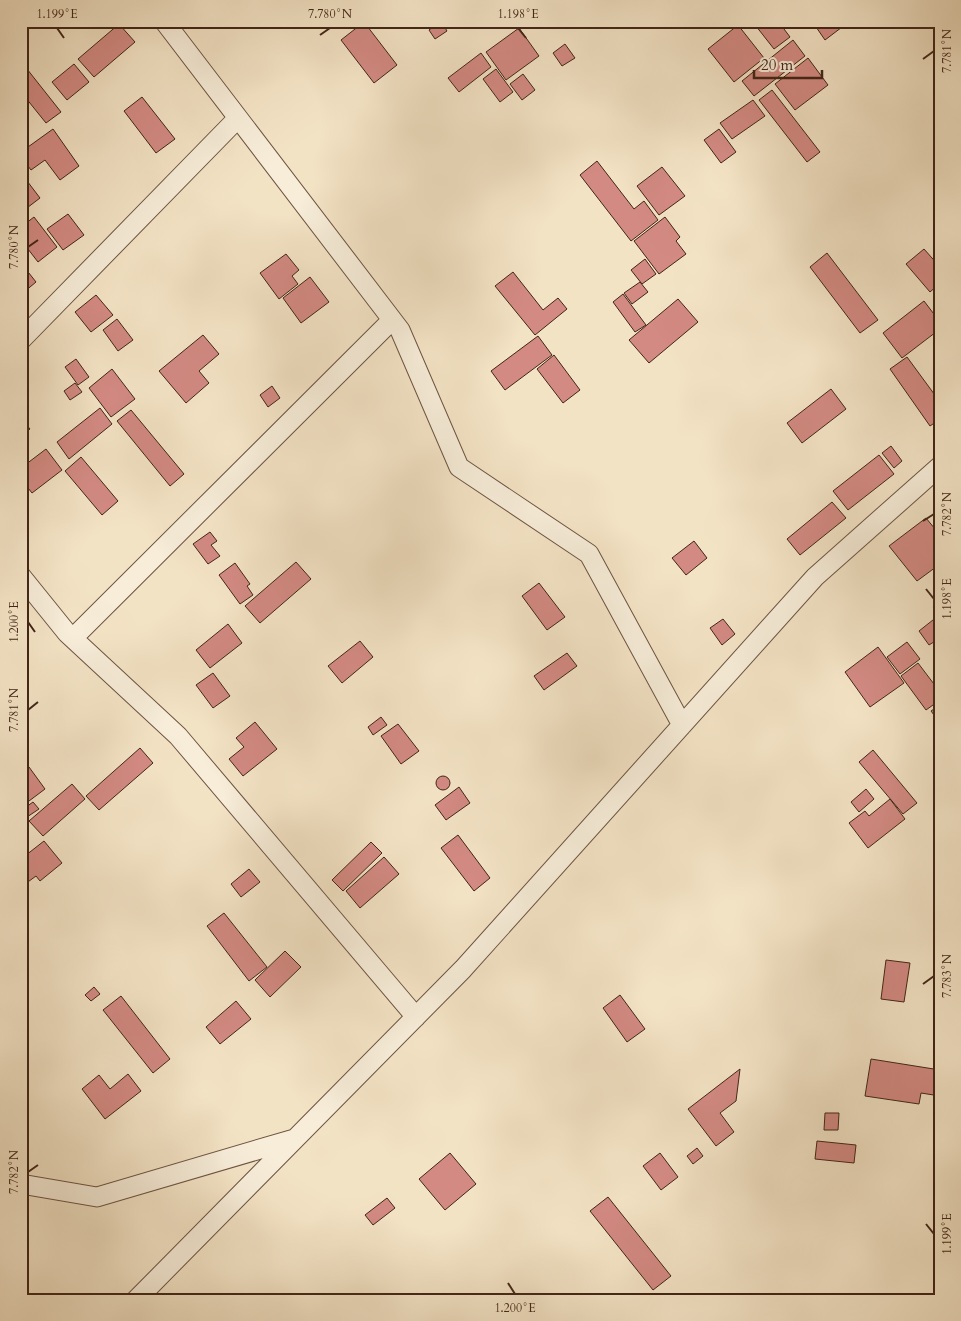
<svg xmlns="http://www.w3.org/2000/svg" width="961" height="1321" font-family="Cardo,serif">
  <rect width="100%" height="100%" fill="#f3e3c5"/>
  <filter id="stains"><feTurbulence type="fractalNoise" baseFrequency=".004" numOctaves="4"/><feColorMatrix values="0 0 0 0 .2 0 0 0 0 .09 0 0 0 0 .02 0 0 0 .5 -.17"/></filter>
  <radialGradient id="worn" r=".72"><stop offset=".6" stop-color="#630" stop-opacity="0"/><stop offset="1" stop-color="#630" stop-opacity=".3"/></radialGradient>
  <!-- building -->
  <path fill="#d38a83" stroke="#412517" d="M441,21L447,31L435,39L429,30Z
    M752,21H778L790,37L774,49Z
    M818,21H850L825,40L814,24Z
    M364,22L397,65L374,83L341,40Z
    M119,24L135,42L94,77L78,59Z
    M738,25L764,58L734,82L708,49Z
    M519,28L539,56L506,80L486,52Z
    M793,40L805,56L754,96L742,81Z
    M565,44L575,58L562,66L553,53Z
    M481,53L491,67L459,92L448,78Z
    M808,58L828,85L795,110L775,84Z
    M74,64L89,82L67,100L52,82Z
    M27,69L61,112L46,123L21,92V73Z
    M496,69L513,92L500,102L483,79Z
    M523,74L535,90L522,100L510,84Z
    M772,90L820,152L807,162L759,100Z
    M142,97L175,139L156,153L124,111Z
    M753,100L765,116L732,139L720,123Z
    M53,129L79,166L60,180L45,160L31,170L21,157V152Z
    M719,129L736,152L721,163L704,140Z
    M597,161L634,209L644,201L658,220L631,241L580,175Z
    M662,167L685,196L659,215L637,186Z
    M21,173L40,198L23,211L21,208Z
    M68,214L84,235L63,250L47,229Z
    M34,217L57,247L38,262L21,240V227Z
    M665,217L680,237L676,241L686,254L659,274L634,241Z
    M924,249L940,267V283L930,292L906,264Z
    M827,253L878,320L860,333L810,267Z
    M286,254L299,270L292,276L298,284L279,299L260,273Z
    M645,259L656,274L642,284L631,270Z
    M21,263L36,282L24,292L21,288Z
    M513,272L543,310L558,298L567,309L535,335L495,286Z
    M310,277L329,302L301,323L283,298Z
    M640,282L648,292L632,304L624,293Z
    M623,294L646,325L635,332L613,302Z
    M96,295L113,315L91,332L75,312Z
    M678,299L698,322L649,363L629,340Z
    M924,301L940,322V329L902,358L883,333Z
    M117,319L133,340L118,351L103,330Z
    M203,335L219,354L199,371L209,383L186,403L159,371Z
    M538,336L552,355L505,390L491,371Z
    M554,355L580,390L563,403L537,369Z
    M907,357L940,402V419L930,426L890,369Z
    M76,359L89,377L78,385L65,367Z
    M112,369L135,399L111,417L89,388Z
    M75,383L82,392L70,400L64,391Z
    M272,386L280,398L268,407L260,395Z
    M831,389L846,409L802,443L787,423Z
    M100,408L112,424L69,459L57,442Z
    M131,410L184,474L170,486L117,421Z
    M21,418L30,429L21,436Z
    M891,446L902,461L894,468L882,453Z
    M46,449L62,470L32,493L21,479V468Z
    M879,455L894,474L848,510L833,491Z
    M81,457L118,501L102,515L65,471Z
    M832,502L846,518L800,555L787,539Z
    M926,518L940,535V564L917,581L889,546Z
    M210,532L217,541L211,545L220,556L208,564L193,544Z
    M694,541L707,558L686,575L672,558Z
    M296,562L311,579L260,623L245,606Z
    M235,563L250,584L247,586L253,595L240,604L219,575Z
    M539,583L565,617L547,630L522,596Z
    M940,602V615L933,607Z
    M938,616L940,618V638L929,645L919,631Z
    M723,619L735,634L722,645L710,628Z
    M228,624L242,643L210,668L196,650Z
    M360,641L373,657L342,683L328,666Z
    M907,642L920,659L900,674L887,657Z
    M878,647L904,683L870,707L845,672Z
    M567,653L577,666L544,690L534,676Z
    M918,663L940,692V700L926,710L901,676Z
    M213,673L230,696L213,708L196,685Z
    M940,705V723L931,711Z
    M381,717L387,725L373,735L368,727Z
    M255,722L277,749L243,776L229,759L244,747L236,738Z
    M398,724L419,751L401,764L381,736Z
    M140,748L153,763L99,810L86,796Z
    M873,750L917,803L903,814L859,762Z
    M29,767L45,789L21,807V773Z
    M436 783a7 7 0 1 1 14 0a7 7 0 1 1-14 0Z
    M72,784L85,799L43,836L29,821Z
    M459,787L470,803L446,820L435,805Z
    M866,789L874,799L859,812L851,802Z
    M890,799L905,819L868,848L849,823L865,811L869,816Z
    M33,802L39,809L27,817L22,810Z
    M458,835L490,878L474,891L441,848Z
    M44,841L62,863L40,881L36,876L21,887V859Z
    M371,842L382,853L343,891L332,880Z
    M384,857L399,874L360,908L346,891Z
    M249,869L260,882L241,897L231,884Z
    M224,913L267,967L249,981L207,926Z
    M285,951L301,967L270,997L255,980Z
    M886,960L910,963L904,1002L881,999Z
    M94,987L100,994L91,1001L85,995Z
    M620,995L645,1029L627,1042L603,1008Z
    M121,996L170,1059L153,1073L103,1010Z
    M236,1001L251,1019L220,1044L206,1027Z
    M871,1059L940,1070V1096L921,1093L919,1104L865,1096Z
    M740,1069L736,1101L720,1113L734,1132L716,1146L688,1109Z
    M128,1074L141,1091L105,1119L82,1089L99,1075L110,1089Z
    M825,1113H839L838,1130H824Z
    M817,1141L856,1145L854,1163L815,1159Z
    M697,1148L703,1156L693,1164L687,1156Z
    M450,1153L476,1184L445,1210L419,1179Z
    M660,1153L678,1177L661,1190L643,1166Z
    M608,1197L671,1276L653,1290L590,1211Z
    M387,1198L395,1208L373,1225L365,1215Z"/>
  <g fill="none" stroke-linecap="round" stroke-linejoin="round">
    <!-- minor casing -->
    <g stroke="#6e5442" stroke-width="21">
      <path id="minor" d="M164,21L400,330L459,467L589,554L682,725
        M21,340L238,118
        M21,576L67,633L178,736L416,1017
        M73,638L392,320
        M21,1184L97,1197L294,1139
        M136,1300L463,969L815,577L940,466"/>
    </g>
    <!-- minor -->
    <use href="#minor" stroke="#f7edd9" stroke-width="19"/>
  </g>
  <!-- ticks -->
  <path fill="none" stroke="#412517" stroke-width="2" d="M57,28L64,38M518,28L526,38M320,35L330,28M923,59L934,51M28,247L38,240M923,521L934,514M926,589L934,599M28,622L35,632M28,710L38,702M923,984L934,976M28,1172L38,1165M926,1224L934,1234M508,1283L515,1294"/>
  <!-- margin -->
  <rect width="961" height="1321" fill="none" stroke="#f3e3c5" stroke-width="55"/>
  <!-- scale -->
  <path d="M754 70v8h68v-8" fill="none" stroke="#412517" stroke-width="2.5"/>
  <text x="761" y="70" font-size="15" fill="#412517" stroke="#f7edd9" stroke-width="4" paint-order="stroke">20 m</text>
  <rect x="28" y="28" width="906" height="1266" fill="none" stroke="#412517" stroke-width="2"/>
  <g font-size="12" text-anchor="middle" fill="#412517">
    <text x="57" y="18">1.199°E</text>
    <text x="330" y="18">7.780°N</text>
    <text x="518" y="18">1.198°E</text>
    <text transform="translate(947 51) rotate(-90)" y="4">7.781°N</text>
    <text transform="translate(14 247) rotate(-90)" y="4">7.780°N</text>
    <text transform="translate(947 514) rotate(-90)" y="4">7.782°N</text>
    <text transform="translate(947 599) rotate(-90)" y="4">1.198°E</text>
    <text transform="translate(14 622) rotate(-90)" y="4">1.200°E</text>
    <text transform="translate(14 710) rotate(-90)" y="4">7.781°N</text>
    <text transform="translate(947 976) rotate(-90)" y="4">7.783°N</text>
    <text transform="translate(14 1172) rotate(-90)" y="4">7.782°N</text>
    <text transform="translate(947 1234) rotate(-90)" y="4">1.199°E</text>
    <text x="515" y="1312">1.200°E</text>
  </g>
  <rect width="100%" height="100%" filter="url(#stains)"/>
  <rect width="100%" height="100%" fill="url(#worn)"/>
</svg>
